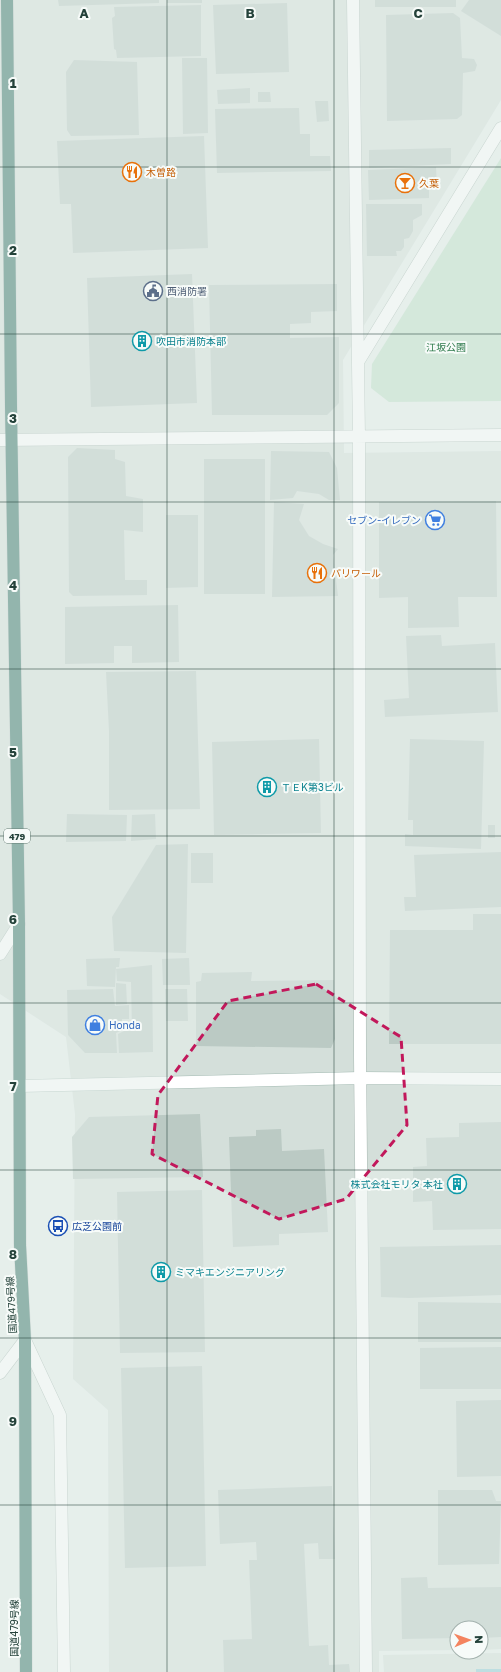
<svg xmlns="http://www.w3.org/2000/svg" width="501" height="1672" font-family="'Golos Text','Noto Sans JP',sans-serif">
  <rect width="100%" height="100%" fill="#e6efeb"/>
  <!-- built -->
  <path fill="#d4dfda" d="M0,0H501V100L343,360L344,453L501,451V1649L481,1650V1628H457V1650L379,1651V1672H109L108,1410L73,1379L75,1114L66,1037L0,994Z
    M501,1653V1672H384L383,1655Z"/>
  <!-- green -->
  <path fill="#bfe0c8" d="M501,158V401L389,402L371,388L372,364Z"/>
  <!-- water -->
  <path fill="#8ec9d4" d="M476,1669H501V1672H476Z"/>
  <!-- building -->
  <path fill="#bbcac4" d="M58,0H159V3L59,6Z
    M167,0H202V3H167Z
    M375,0H456V7H375Z
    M469,0H501V36L461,11Z
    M287,3L289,72L216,74L213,5Z
    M201,5V56L117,58L116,50L114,49L112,18L115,16L114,7Z
    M453,13L460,18L462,58L474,59L477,65L475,71L463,73L462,115L457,119L387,121L386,15Z
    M182,58H207L208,133L183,134Z
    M74,60L137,62L139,135L71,136L67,130L66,72Z
    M250,88V103L218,104L217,90Z
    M258,92H270L271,102H258Z
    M315,101H328L329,121L317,122Z
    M299,108L300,134H310V156H330L331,171L217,173L215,109Z
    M204,136L208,248L73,253L71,204H60L57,141Z
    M451,148V164L369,168V150Z
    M436,167L437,189H429V198L369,200L368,170Z
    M366,204H422V215L413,220V231L409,238L404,239V247L401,251H396L397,256H367Z
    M192,274L197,403L91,407L87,278Z
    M337,284V311L311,312V323L290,324V338L339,337V403L327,415H212L209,285Z
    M77,448L115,450V459L125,462L126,496L143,499V532L124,530L125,580H147V595L73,596L69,592L68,457Z
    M271,451L329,452L337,468L340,500H329L319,494L297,491L293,498L270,500Z
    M204,459H265V594H204Z
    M496,501L497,597H458L459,627L408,628V597L379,598V502Z
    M274,502L304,504L299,520L309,536L323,544L338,549L333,555L338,596L272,597Z
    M166,515H198V587L166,588Z
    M178,605L179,662L132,663V646H114V663L65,664V607Z
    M441,635L442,646L495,643L498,712L385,717L384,700L409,698L406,636Z
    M196,671L200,809L109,810V731L106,672Z
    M319,739L321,833L214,835L212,742Z
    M410,739L484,741L481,849L405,846V834L413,835V820H408Z
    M67,814L127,815L126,841L66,842Z
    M155,814L156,839L131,841L132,815Z
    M488,825H495V838H488Z
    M188,844L186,953L114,951L112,917L156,845Z
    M501,852V907L405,911L404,897H416L414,855Z
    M191,853H213V883H191Z
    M473,914H501V1044H389L390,930H473Z
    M120,958L119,967H116L115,987L87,986L86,959Z
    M189,958L190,985H163L162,959Z
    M152,965L153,1052L119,1053L118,1034L124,1031H132L131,982L117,981L116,969Z
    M252,972L251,981L334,980L335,1039L331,1048L196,1046V982L201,981L202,973Z
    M116,983L126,984L127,1004L116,1005Z
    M113,989L115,1006L129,1005V1019H122V1030L116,1033L117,1053H85L68,1035L67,990Z
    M165,989H187L188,1021H166Z
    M200,1114L203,1177L73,1179L72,1137L89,1117Z
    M501,1122V1229L433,1230L432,1201L413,1202V1167L427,1166L426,1138L459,1137V1123Z
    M281,1129L282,1151L324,1149L328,1232L279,1234V1245L233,1247L229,1137L256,1136V1130Z
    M202,1190L205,1352L120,1353L117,1192Z
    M501,1245V1295L409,1298L381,1297L380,1247Z
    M418,1302L501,1303V1342H418Z
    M501,1347V1389H420V1348Z
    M202,1366L206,1566L125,1568L121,1368Z
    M501,1400V1476L457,1477L456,1401Z
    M332,1486L335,1559H319L318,1543L304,1544L309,1646L328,1645L329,1665L349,1664L350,1672H224L223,1640L252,1639L249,1560H257L256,1542L220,1544L218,1490Z
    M438,1490H492L496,1501H501L499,1564L438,1565Z
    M427,1577L428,1588L501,1587V1637L481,1638V1628H457V1638L402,1639L401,1578Z"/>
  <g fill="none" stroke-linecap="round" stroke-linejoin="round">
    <!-- street casing -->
    <g stroke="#a8b8b2" stroke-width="13">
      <path id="street" d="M353,0L359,437L360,1057L366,1672
        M358,362L501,128
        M0,440L501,435
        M0,954L19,924
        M0,1373L25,1340L60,1415L64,1672"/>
    </g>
    <!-- secondary casing -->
    <g stroke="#a4bbb3" stroke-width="13">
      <path id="secondary" d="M20,1086L360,1078L501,1079"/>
    </g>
    <!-- highway casing -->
    <g stroke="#c2cac8" stroke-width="13">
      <path id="highway" d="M7,0L11,406L19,924L20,1245L25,1340L26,1672"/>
    </g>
    <!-- street -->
    <use href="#street" stroke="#fff" stroke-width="12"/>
    <!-- secondary -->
    <use href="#secondary" stroke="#fff" stroke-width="12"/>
    <!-- highway -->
    <use href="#highway" stroke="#2f6f62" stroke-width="12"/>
  </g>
  <!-- marked area -->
  <path d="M0 0H501V1672H0ZM316,984L401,1037L407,1125L346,1199L279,1219L152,1154L158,1095L228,1001Z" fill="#e6efeb" fill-opacity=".55" fill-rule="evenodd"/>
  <path fill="none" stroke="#c2185b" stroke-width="3" stroke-dasharray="8 5" stroke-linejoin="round" d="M316,984L401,1037L407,1125L346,1199L279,1219L152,1154L158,1095L228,1001Z"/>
  <!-- grid -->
  <path fill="none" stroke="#24423a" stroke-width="1" stroke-opacity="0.55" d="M167,0V1672M334,0V1672M0,167H501M0,334H501M0,502H501M0,669H501M0,836H501M0,1003H501M0,1170H501M0,1338H501M0,1505H501"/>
  <!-- icons -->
  <defs>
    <g id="restaurant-ring" transform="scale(1)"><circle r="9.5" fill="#f7fbf9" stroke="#e8710a" stroke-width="1.5"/><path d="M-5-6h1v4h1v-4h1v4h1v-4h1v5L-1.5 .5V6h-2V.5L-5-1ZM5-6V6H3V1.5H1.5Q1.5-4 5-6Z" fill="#e8710a"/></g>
    <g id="bar-ring" transform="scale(1)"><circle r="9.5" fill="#f7fbf9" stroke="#e8710a" stroke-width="1.5"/><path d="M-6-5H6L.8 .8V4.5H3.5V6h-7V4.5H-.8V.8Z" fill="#e8710a"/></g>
    <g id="civic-ring" transform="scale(1)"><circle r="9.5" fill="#f7fbf9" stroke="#5c6f8a" stroke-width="1.5"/><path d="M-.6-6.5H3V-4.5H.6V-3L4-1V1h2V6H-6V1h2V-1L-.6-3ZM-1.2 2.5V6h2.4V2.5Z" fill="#5c6f8a"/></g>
    <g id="building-ring" transform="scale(1)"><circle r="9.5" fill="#f7fbf9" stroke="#0f9aa8" stroke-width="1.5"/><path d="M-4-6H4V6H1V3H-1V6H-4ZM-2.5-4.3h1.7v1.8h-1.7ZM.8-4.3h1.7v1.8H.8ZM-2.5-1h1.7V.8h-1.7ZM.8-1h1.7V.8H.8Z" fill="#0f9aa8"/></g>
    <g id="supermarket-ring" transform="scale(1)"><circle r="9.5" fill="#f7fbf9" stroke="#3f7fe0" stroke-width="1.5"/><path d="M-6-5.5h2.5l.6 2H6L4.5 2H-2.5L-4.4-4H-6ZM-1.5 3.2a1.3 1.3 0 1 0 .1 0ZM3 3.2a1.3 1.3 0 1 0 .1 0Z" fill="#3f7fe0"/></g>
    <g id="shop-ring" transform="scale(1)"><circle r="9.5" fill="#f7fbf9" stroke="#3f7fe0" stroke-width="1.5"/><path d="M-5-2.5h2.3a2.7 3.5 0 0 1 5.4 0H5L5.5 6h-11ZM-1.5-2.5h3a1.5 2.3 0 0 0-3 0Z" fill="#3f7fe0"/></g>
    <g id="bus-ring" transform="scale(1)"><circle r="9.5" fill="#f7fbf9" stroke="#1a4fb4" stroke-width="1.5"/><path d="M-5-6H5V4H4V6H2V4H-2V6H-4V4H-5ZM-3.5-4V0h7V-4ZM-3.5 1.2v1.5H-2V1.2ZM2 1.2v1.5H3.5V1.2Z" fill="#1a4fb4"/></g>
  </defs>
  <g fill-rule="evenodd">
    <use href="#restaurant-ring" x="132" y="172"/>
    <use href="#bar-ring" x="405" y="183"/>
    <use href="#civic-ring" x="153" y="291"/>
    <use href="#building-ring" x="142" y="341"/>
    <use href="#supermarket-ring" x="435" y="520"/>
    <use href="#restaurant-ring" x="317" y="573"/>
    <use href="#building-ring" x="267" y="787"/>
    <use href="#shop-ring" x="95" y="1025"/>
    <use href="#building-ring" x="457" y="1184"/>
    <use href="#bus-ring" x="58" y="1226"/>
    <use href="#building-ring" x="161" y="1272"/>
  </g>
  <g text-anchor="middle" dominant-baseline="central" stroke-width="4" stroke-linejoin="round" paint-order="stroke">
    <!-- shield labels -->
    <rect fill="#f7fbf9" stroke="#637a73" stroke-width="1" x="4" y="829" width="26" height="14" rx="3"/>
    <g font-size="9" font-weight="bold" fill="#24423a">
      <text x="17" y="836">479</text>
    </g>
    <!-- food labels -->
    <g font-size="10" fill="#c56008" stroke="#f7fbf9" text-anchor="start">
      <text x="146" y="172">木曽路</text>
      <text x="419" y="183">久葉</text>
      <text x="331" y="573">パリワール</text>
    </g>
    <!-- service labels -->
    <g font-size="10" fill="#4e5e75" stroke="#f7fbf9" text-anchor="start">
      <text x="167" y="291">西消防署</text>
    </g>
    <!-- culture labels -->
    <g font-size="10" fill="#0d838f" stroke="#f7fbf9" text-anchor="start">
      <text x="156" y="341">吹田市消防本部</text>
      <text x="281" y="787">ＴＥK第3ビル</text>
      <text x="443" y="1184" text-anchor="end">株式会社モリタ 本社</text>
      <text x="175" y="1272">ミマキエンジニアリング</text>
    </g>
    <!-- park labels -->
    <g font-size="10" fill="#2d7a4b" stroke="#f7fbf9">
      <text x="446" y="347">江坂公園</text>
    </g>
    <!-- shop labels -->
    <g font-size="10" fill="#366cbe" stroke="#f7fbf9" text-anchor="end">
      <text x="421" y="520">セブン-イレブン</text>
      <text x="109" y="1025" text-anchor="start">Honda</text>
    </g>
    <!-- transit labels -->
    <g font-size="10" fill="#164399" stroke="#f7fbf9" text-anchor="start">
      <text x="72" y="1226">広芝公園前</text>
    </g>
    <!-- street labels -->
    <g font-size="10" fill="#24423a" stroke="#f7fbf9">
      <text transform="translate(11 1305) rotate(-93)">国道479号線</text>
      <text transform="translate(14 1628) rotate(-90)">国道479号線</text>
    </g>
  </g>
  <g font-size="13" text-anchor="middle" font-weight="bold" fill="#24423a" stroke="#f7fbf9" stroke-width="4" stroke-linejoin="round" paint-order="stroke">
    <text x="84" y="18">A</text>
    <text x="250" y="18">B</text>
    <text x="418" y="18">C</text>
    <text x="13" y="88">1</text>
    <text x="13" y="255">2</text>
    <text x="13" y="423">3</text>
    <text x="13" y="590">4</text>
    <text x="13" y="757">5</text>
    <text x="13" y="924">6</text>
    <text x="13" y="1091">7</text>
    <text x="13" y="1259">8</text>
    <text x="13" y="1426">9</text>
  </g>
  <!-- north arrow -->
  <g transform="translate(469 1640) rotate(88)"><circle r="19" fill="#f7fbf9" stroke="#a3b1ad"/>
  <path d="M0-3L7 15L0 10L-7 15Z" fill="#f4845f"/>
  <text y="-6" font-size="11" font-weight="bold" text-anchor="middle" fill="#24423a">N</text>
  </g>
</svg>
